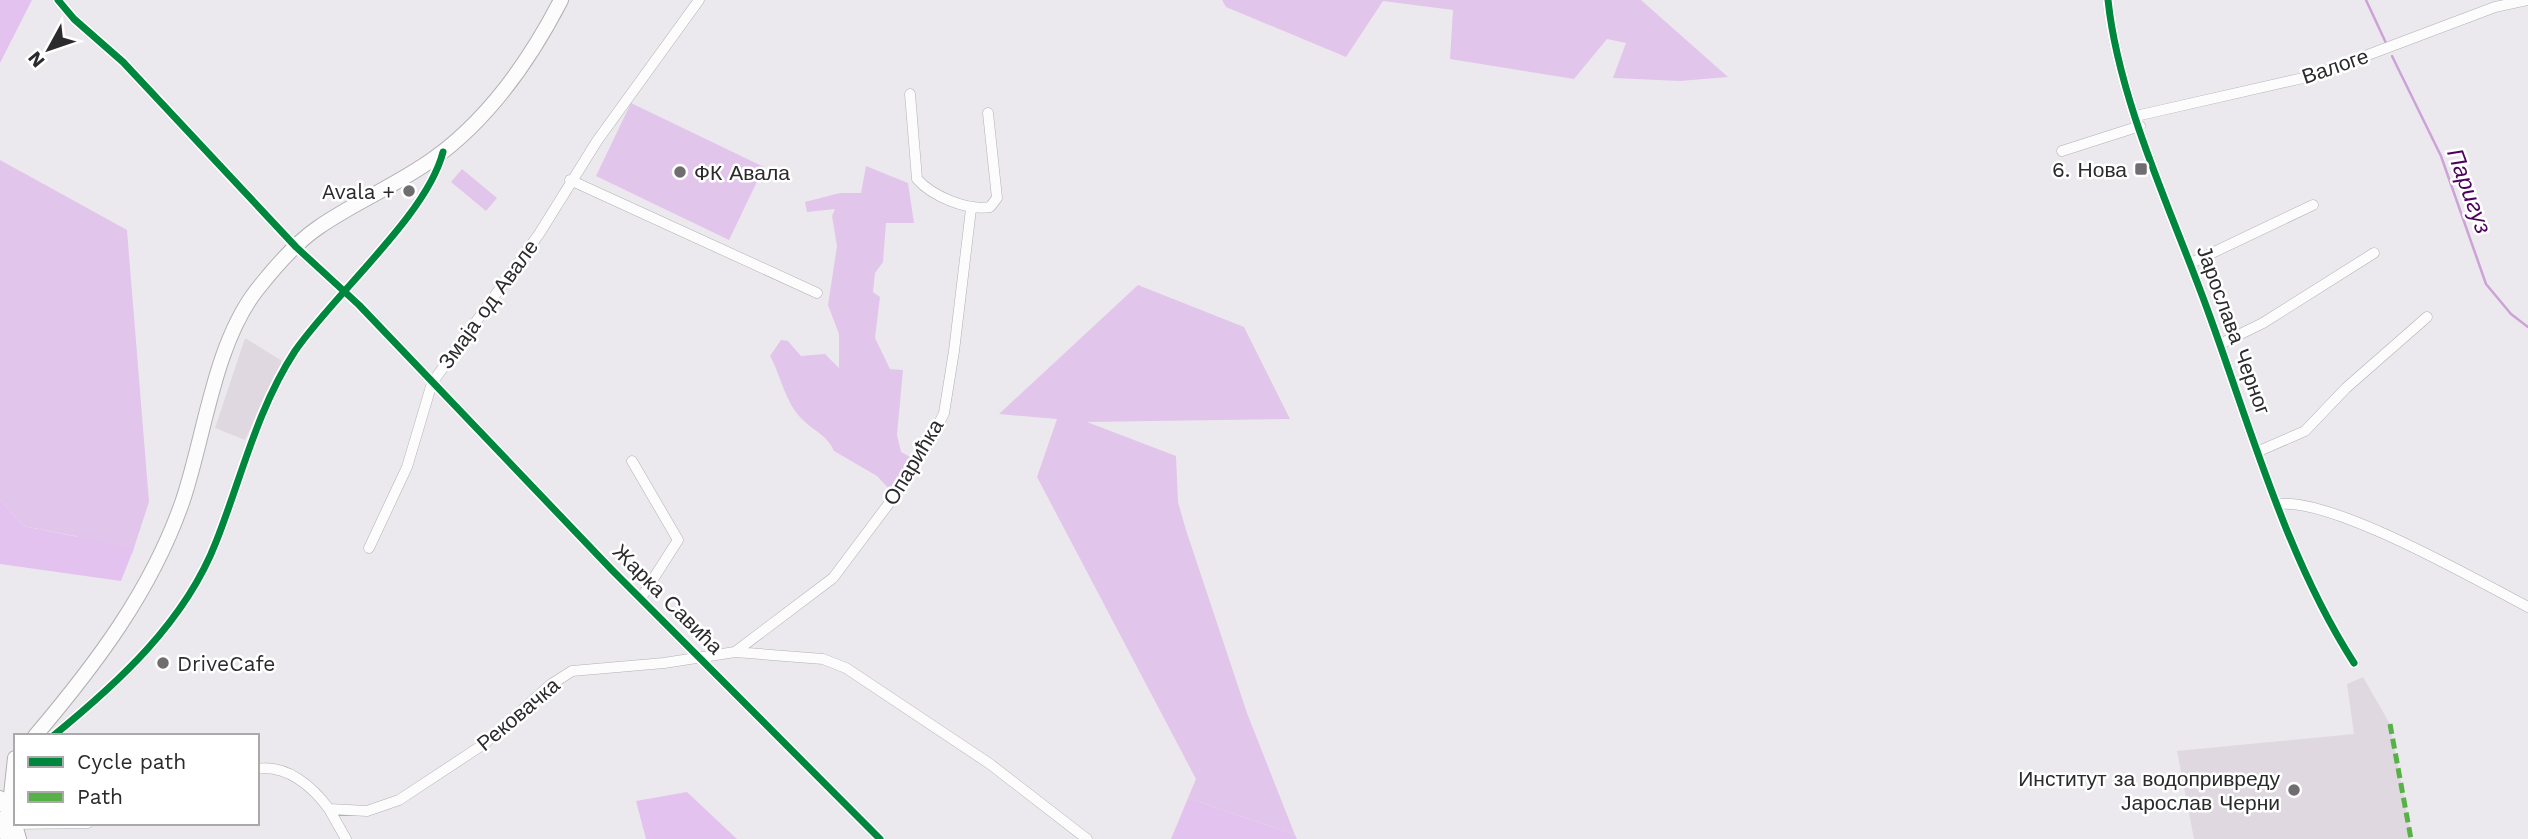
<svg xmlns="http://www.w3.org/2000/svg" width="2528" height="839" font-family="'Work Sans',sans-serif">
  <rect width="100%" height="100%" fill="#ece9ee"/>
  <!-- built -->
  <path fill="#dfd8e0" d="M245,338L282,361L245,440L215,428Z
    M2363,677L2390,724L2412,839H2194L2177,751L2354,734L2347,684Z"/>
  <!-- green -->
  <path fill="#e2c5eb" d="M1222,0H1641L1728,77L1680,81L1613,78L1626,43L1607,39L1574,79L1450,59L1453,10L1383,1L1346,57L1226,7Z
    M631,103L764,167L729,240L596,176Z
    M0,160L127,230L149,502L132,554L75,536L23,526L0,499Z
    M866,166L908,183L914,223H886L883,262L875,273L873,292L880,297L875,338L890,369L903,370L897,435L901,452L914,459L891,491L877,476L834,451C828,436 814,431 803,420C785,403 782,378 770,356L781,340L788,341L801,356L825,354L839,368V334L828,305L837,246L832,216L835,209L807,212L805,202L840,193H861Z
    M462,169L497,198L486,211L451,182Z
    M1138,285L1244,327L1290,419L1087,422L1176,456L1178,502L1186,530L1247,713L1295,835L1188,798L1196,779L1037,477L1057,419L999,414Z"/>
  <!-- forest -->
  <path fill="#e4c2ef" d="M0,0H32L0,63Z
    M0,499L23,526L134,548L121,581L0,564Z
    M687,792L737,839H646L636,801Z
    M1188,798L1295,835L1297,839H1171Z"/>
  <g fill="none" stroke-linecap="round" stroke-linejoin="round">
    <!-- stream -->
    <path stroke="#cca2d7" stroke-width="2.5" d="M2366,0L2386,43
      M2392,56L2441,156L2486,284L2511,314L2528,327"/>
    <!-- street casing -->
    <g stroke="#b2b0b3" stroke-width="11">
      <path id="street" d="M58,0L74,19L123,62L296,247L359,305L611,569L880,839
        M2108,0C2119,104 2174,216 2209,314C2251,429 2287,559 2354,663
        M910,94L917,179C932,196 967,211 990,207L997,198L988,113
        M2136,116L2312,76L2495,7L2528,0
        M2062,151L2140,126
        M570,180L817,293
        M2191,263L2313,205
        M2220,344L2263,323L2374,253
        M2259,451L2305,431L2346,388L2427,317
        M632,461L678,540L641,598
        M2279,504C2334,498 2476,580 2528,607
        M369,548L407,467L432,383L539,234L597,141L699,0
        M735,652L833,578L902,486L933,436L944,413L954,351L971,209
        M53,736C118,683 185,622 216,542C241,479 257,409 295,351C335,293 427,215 443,152
        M257,769C287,764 313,787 329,809L367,811L399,800L484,744L550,685L572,671L664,663L735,652L823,659L846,668L990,764L1087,839
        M329,809L346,839
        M12,824L88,823"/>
    </g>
    <!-- secondary casing -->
    <g stroke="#b2b0b3" stroke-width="16">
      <path id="secondary" d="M35,736C96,664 152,590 183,500C205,434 214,346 256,291C274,268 295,243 319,227C355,202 397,185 433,159C489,119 530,60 561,0
        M0,798L13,818L19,839
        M13,818L11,795L15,758
        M0,819L8,839"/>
    </g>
    <!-- street -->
    <use href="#street" stroke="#fcfcfc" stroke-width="10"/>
    <!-- secondary -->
    <use href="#secondary" stroke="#fcfcfc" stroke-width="14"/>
    <!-- quiet -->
    <path stroke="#56b246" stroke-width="5" stroke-dasharray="10 5" stroke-linecap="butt" d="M2390,724L2411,839"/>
    <!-- cycleway casing -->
    <g stroke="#fff" stroke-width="11">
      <path id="cycleway" d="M58,0L74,19L123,62L296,247L359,305L611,569L880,839
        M2108,0C2119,104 2174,216 2209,314C2251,429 2287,559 2354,663
        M53,736C118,683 185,622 216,542C241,479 257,409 295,351C335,293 427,215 443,152"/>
    </g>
    <!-- cycleway -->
    <use href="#cycleway" stroke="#00873e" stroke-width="7"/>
  </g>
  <!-- markers -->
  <g fill="#6f6d70" stroke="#fff" stroke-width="2.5">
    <rect x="2134" y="162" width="14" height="14" rx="3.5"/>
    <circle cx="680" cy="172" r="7"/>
    <circle cx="409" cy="191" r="7"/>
    <circle cx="163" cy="663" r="7"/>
    <circle cx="2294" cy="790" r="7"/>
  </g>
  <g text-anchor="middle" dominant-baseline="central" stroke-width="5" stroke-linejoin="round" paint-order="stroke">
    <!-- street labels -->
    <g font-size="21" fill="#2b2a2c" stroke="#fff">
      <text transform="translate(2335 66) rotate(-19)">Валоге</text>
      <text transform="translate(488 304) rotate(-54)">Змаја од Авале</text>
      <text transform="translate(2234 330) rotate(70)">Јарослава Черног</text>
      <text transform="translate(913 462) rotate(-59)">Опарићка</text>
      <text transform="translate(668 599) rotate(45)">Жарка Савића</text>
      <text transform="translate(518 714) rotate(-40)">Рековачка</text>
    </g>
    <!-- poi labels -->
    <g font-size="21" fill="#2b2a2c" stroke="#fff" text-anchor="end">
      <text x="2127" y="169">6. Нова</text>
      <text x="694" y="172" text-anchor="start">ФК Авала</text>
      <text x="395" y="191">Avala +</text>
      <text x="177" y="663" text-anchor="start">DriveCafe</text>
      <text x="2280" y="778">Институт за водопривреду<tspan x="2280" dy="24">Јарослав Черни</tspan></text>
    </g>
    <!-- water labels -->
    <g font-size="23" font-style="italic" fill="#4d005e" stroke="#fff">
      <text transform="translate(2469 191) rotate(70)">Паригуз</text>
    </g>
  </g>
  <!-- legend -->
  <rect x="14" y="734" width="245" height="91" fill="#ffffff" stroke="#aaaaab" stroke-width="2"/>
  <rect x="28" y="757" width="35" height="10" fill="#00873e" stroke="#aaaaab" stroke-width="2"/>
  <text x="77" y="769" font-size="21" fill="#2b2a2c">Cycle path</text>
  <rect x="28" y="792" width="35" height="10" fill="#56b246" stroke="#aaaaab" stroke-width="2"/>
  <text x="77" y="804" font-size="21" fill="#2b2a2c">Path</text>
  <!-- north arrow -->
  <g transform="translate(49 49) rotate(230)" stroke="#ffffff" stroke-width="5" paint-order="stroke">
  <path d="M0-5L12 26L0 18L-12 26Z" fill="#2b2a2c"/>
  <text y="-10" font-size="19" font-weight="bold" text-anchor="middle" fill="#2b2a2c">N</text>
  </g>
</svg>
